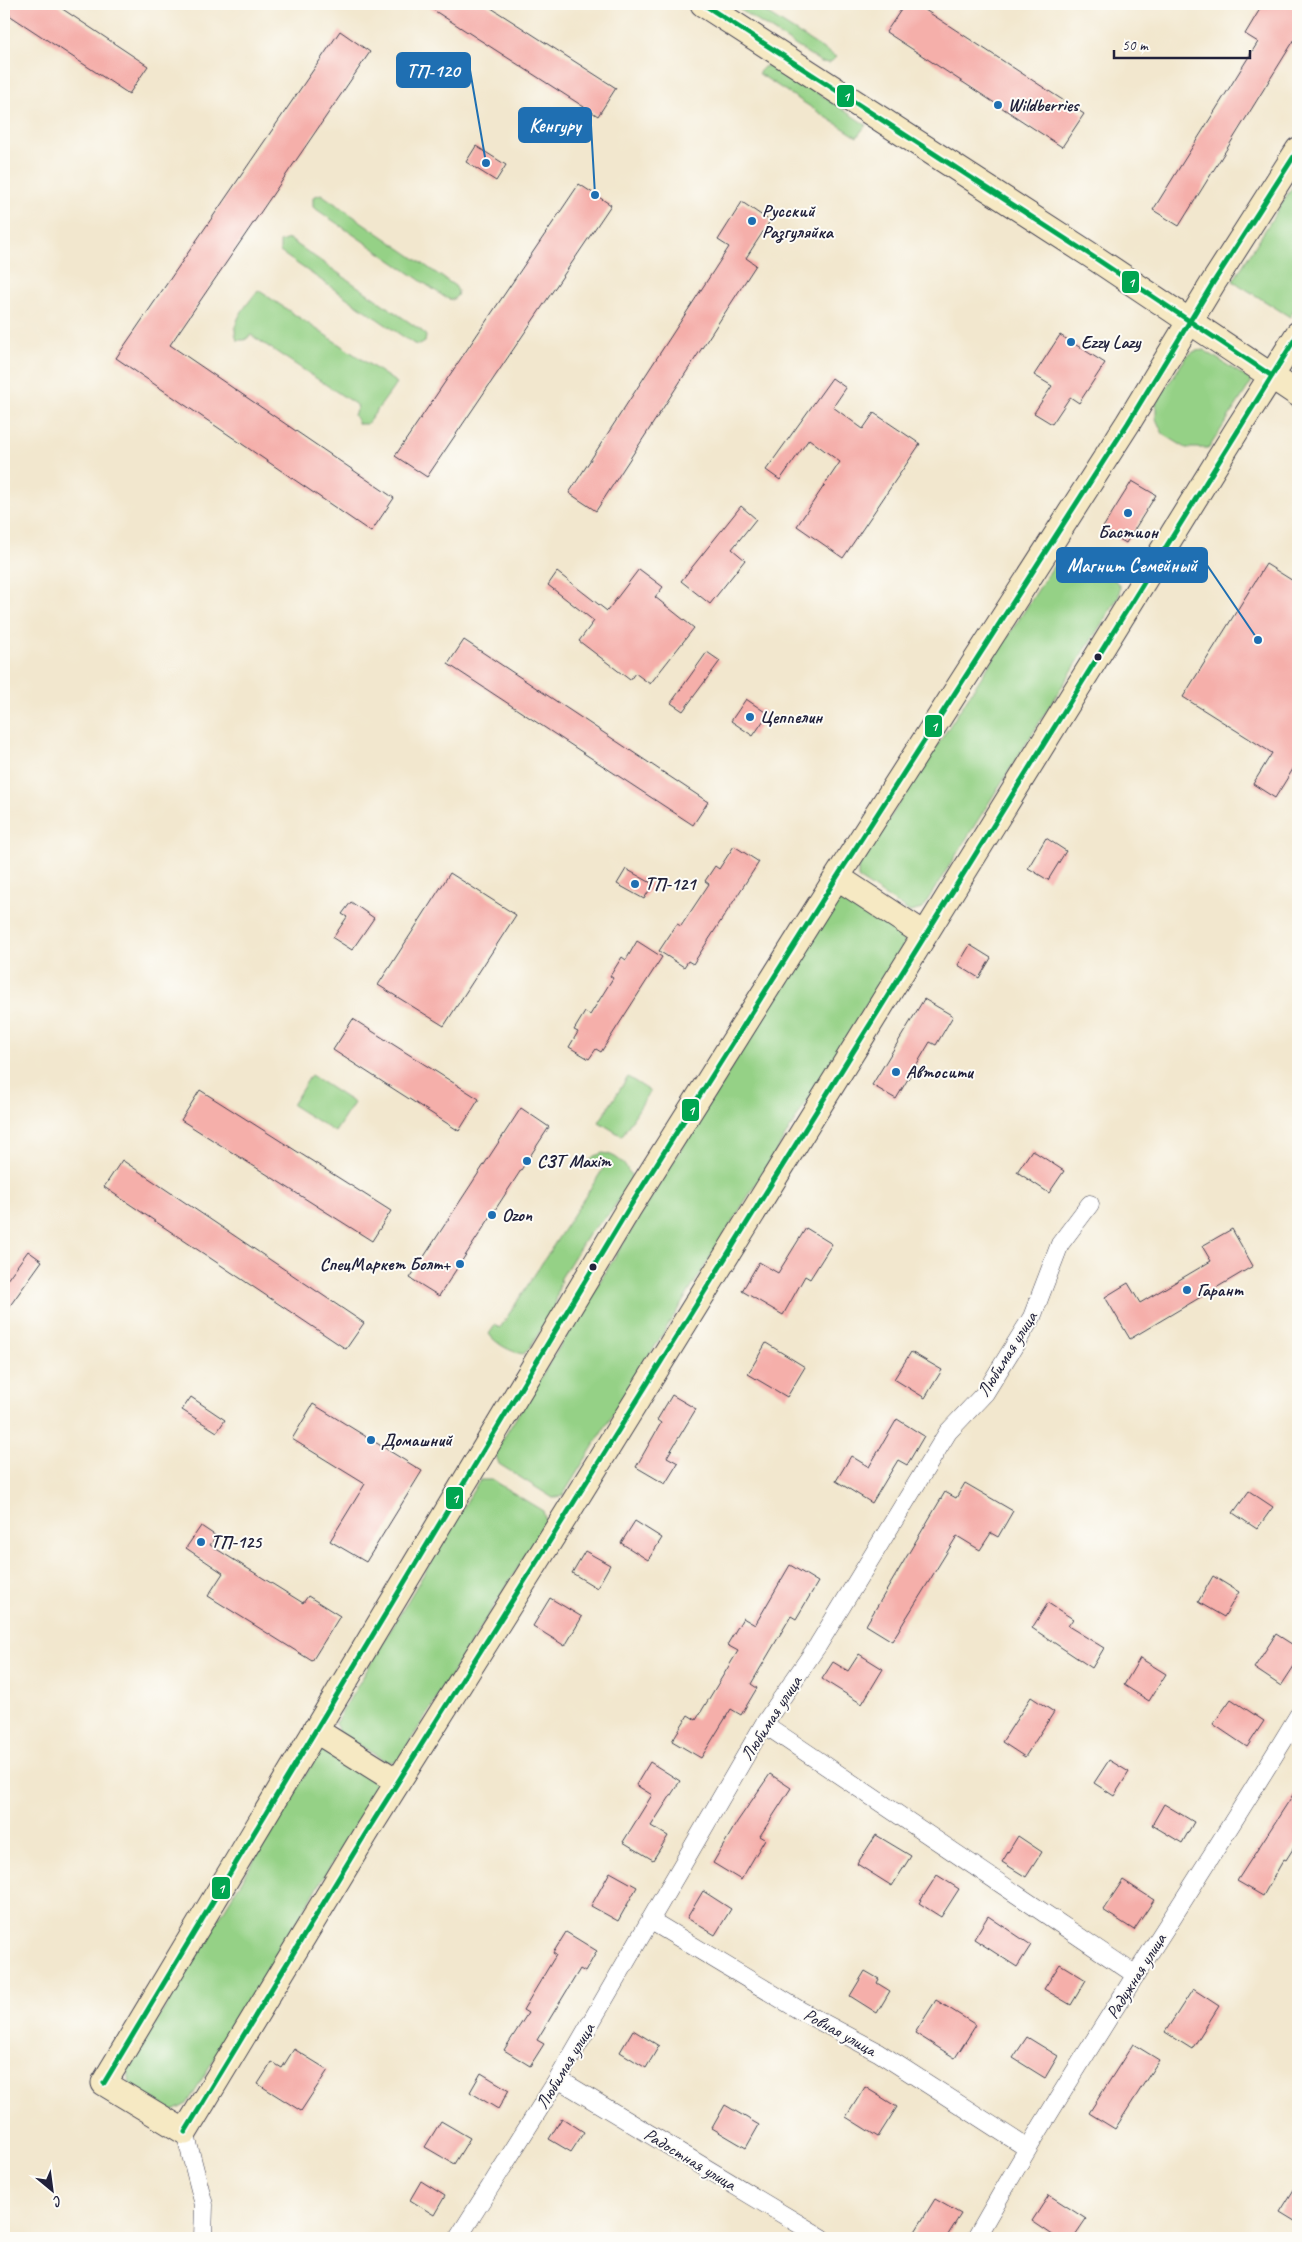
<svg xmlns="http://www.w3.org/2000/svg" width="1302" height="2242" font-family="Caveat,sans-serif">
  <rect width="100%" height="100%" fill="#fdfcf7"/>
  <filter id="ink" filterUnits="userSpaceOnUse"><feTurbulence type="fractalNoise" baseFrequency=".02" numOctaves="2"/><feDisplacementMap in="SourceGraphic" scale="10" xChannelSelector="R" yChannelSelector="G"/><feConvolveMatrix kernelMatrix="1 2 1 2 8 2 1 2 1" color-interpolation-filters="sRGB"/></filter>
  <filter id="wash" filterUnits="userSpaceOnUse"><feTurbulence type="fractalNoise" baseFrequency=".0096" numOctaves="4" result="noise"/><feDisplacementMap in="SourceGraphic" scale="20" xChannelSelector="R" yChannelSelector="G"/><feGaussianBlur stdDeviation="1.12" result="paint"/><feColorMatrix in="noise" values="0 0 0 0 0 0 0 0 0 0 0 0 0 0 0 0 0 1.4 0 .05"/><feComposite in="paint" operator="in"/></filter>
  <g filter="url(#wash)">
    <rect width="100%" height="100%" fill="#f2e7ce"/>
    <!-- green -->
    <path fill="#95d186" stroke="#5c7a60" d="M731,4H752L836,57L830,63L821,62Z
      M774,64L866,125L857,137L758,73L764,67Z
      M1298,178V304L1290,317L1233,281Z
      M321,194L455,286L458,291L457,296L452,300L446,298L313,207V197Z
      M289,239L422,331L426,336L425,342L420,345L414,344L280,252V242Z
      M258,290L397,383L367,424H359L354,415L358,406L251,335L245,340H237C229,322 248,304 258,290Z
      M1204,350L1252,381L1209,448H1186L1163,434L1156,419V403L1187,356L1195,351Z
      M1071,555L1114,579L1120,586L1119,596L922,909L910,912L858,878V867L1060,556Z
      M849,895L901,929L905,943L563,1495L553,1498L499,1464L495,1452L835,899Z
      M311,1075L354,1103L335,1132L292,1105Z
      M628,1077L650,1091L622,1136L599,1122Z
      M603,1153C617,1155 624,1163 631,1175V1179L611,1212L589,1233L561,1278L554,1309L528,1350L523,1354C511,1352 496,1344 489,1334L495,1325L500,1328L603,1169L590,1160L594,1156Z
      M481,1480H492L543,1511L546,1522L398,1761L387,1762L338,1732L336,1722L476,1486Z
      M323,1746L380,1784L187,2104L173,2111L130,2085L128,2069Z"/>
    <g id="blocks">
      <!-- building -->
      <path fill="#f5afaa" d="M11,4H55L148,66L129,94L6,13Z
        M424,4H485L616,88L598,116Z
        M905,4H916L1084,114L1062,147L886,32Z
        M1263,4H1298V34L1179,226L1153,210L1258,42L1245,34Z
        M340,31L370,52L170,345L394,498L371,532L116,358Z
        M476,146L506,165L496,181L466,162Z
        M579,184L611,205L427,477L395,456Z
        M742,202L770,221L746,258L756,265L596,511L569,493L729,247L718,240Z
        M1060,335L1105,363L1079,403L1070,397L1052,424L1034,413L1052,386L1034,375Z
        M832,378L846,388L833,407L863,429L874,413L920,444L843,558L797,526L840,462L809,439L780,480L766,470Z
        M1132,481L1156,495L1126,543L1102,529Z
        M741,506L756,519L732,549L745,560L710,604L681,581Z
        M1266,564L1298,584V761L1275,798L1253,784L1272,753L1183,697Z
        M639,569L663,587L655,597L694,628L650,684L635,673L630,680L579,641L594,621L548,585L557,572L607,611Z
        M464,640L708,802L693,825L448,664Z
        M707,652L720,661L683,711L671,703Z
        M746,699L768,714L753,736L731,721Z
        M1046,838L1066,851L1048,880L1028,868Z
        M734,846L759,862L693,964L688,961L684,967L659,951L677,924L681,926L709,884L705,881L715,866L719,869Z
        M626,869L653,884L644,899L617,884Z
        M450,873L516,915L444,1026L378,985Z
        M351,902L374,918L352,950L333,938L347,917L342,914Z
        M637,941L662,957L601,1052L596,1049L589,1059L569,1047L578,1032L574,1030L585,1012L590,1015L613,978L610,976L622,957L626,960Z
        M970,945L991,958L979,978L958,965Z
        M924,999L953,1016L936,1045L930,1042L896,1099L872,1085Z
        M353,1019L479,1099L459,1131L333,1050Z
        M200,1090L391,1211L372,1241L181,1120Z
        M521,1108L549,1127L439,1296L410,1278Z
        M1032,1150L1064,1171L1049,1193L1017,1172Z
        M122,1160L364,1323L346,1349L104,1187Z
        M806,1228L832,1244L810,1279L805,1276L783,1315L742,1291L759,1262L778,1273Z
        M1232,1229L1253,1266L1130,1339L1105,1297L1128,1283L1140,1303L1211,1261L1202,1246Z
        M28,1251L42,1261L4,1314V1284Z
        M766,1343L805,1367L787,1397L748,1374Z
        M911,1352L942,1370L925,1398L894,1379Z
        M672,1395L696,1409L667,1457L678,1463L665,1484L636,1467L661,1423L657,1420Z
        M191,1397L225,1420L217,1432L182,1410Z
        M313,1404L422,1471L366,1562L330,1541L365,1484L292,1439Z
        M897,1419L924,1436L907,1465L898,1460L872,1503L836,1481L851,1456L869,1467Z
        M965,1483L1013,1511L998,1537L991,1533L980,1550L957,1536L892,1641L866,1625L945,1492L956,1498Z
        M1249,1491L1273,1507L1257,1529L1233,1513Z
        M635,1521L662,1538L648,1560L621,1543Z
        M201,1526L216,1536L210,1545L303,1603L308,1596L340,1616L312,1661L208,1596L223,1573L186,1548Z
        M585,1551L610,1565L597,1588L572,1573Z
        M790,1565L818,1582L796,1619L791,1616L751,1684L757,1688L741,1715L731,1709L701,1758L672,1741L688,1715L696,1720L738,1651L727,1645L743,1618L755,1625Z
        M1213,1576L1239,1592L1224,1617L1198,1602Z
        M550,1598L582,1617L565,1646L533,1626Z
        M1048,1603L1073,1619L1068,1626L1104,1648L1092,1668L1032,1628Z
        M1276,1634L1298,1648V1660L1281,1686L1254,1668Z
        M859,1654L883,1669L862,1704L822,1679L833,1662L848,1671Z
        M1140,1658L1166,1674L1149,1701L1124,1685Z
        M1031,1697L1054,1712L1025,1757L1002,1742Z
        M1231,1699L1264,1721L1247,1747L1213,1724Z
        M1109,1760L1129,1772L1114,1796L1094,1783Z
        M650,1762L680,1781L651,1826L668,1836L653,1860L623,1842L652,1795L636,1785Z
        M770,1774L791,1788L760,1836L765,1839L741,1880L713,1863L737,1822Z
        M1298,1787V1841L1286,1860L1284,1859L1263,1896L1237,1881Z
        M1164,1804L1194,1822L1182,1843L1152,1825Z
        M876,1835L911,1856L892,1886L857,1864Z
        M1018,1836L1042,1852L1026,1877L1002,1862Z
        M610,1872L637,1887L618,1921L591,1906Z
        M937,1875L959,1889L941,1917L919,1903Z
        M1123,1880L1154,1900L1134,1930L1103,1910Z
        M703,1891L731,1909L715,1935L687,1918Z
        M988,1916L1031,1945L1017,1967L974,1939Z
        M566,1932L597,1951L585,1972L580,1969L537,2040L544,2044L530,2066L504,2050L528,2013L523,2010L556,1955L553,1953Z
        M1060,1964L1086,1980L1071,2005L1044,1989Z
        M865,1971L879,1979L877,1983L890,1991L877,2013L850,1996Z
        M1193,1989L1219,2006L1192,2049L1165,2032Z
        M936,2000L976,2025L955,2058L915,2033Z
        M633,2030L659,2046L646,2068L620,2052Z
        M1027,2037L1058,2056L1045,2078L1013,2058Z
        M1133,2044L1159,2060L1115,2129L1089,2113Z
        M294,2049L328,2070L301,2111L258,2084L272,2062L282,2068Z
        M481,2073L509,2090L498,2109L470,2092Z
        M865,2087L897,2107L878,2137L846,2117Z
        M725,2105L759,2125L746,2148L712,2128Z
        M562,2118L584,2132L571,2152L549,2139Z
        M441,2121L470,2138L454,2164L425,2147Z
        M421,2181L445,2196L434,2215L410,2200Z
        M1298,2183V2223L1280,2212Z
        M1049,2195L1086,2219L1073,2238H1057L1032,2221Z
        M935,2199L961,2214L946,2238H911Z"/>
    </g>
  </g>
  <g filter="url(#ink)">
    <use href="#blocks" fill-opacity="0" stroke="#414051" stroke-width="1"/>
    <g fill="none" stroke-linecap="round" stroke-linejoin="round">
      <!-- minor casing -->
      <g stroke="#414051" stroke-width="19">
        <path id="minor" d="M764,1724L1136,1975
          M650,1920L801,2011L878,2052L1027,2148
          M558,2079L822,2238
          M185,2132L204,2205L203,2238
          M458,2238L558,2079L764,1724L818,1645L948,1432L985,1393L1032,1317L1060,1244L1090,1204
          M976,2238C1076,2060 1193,1891 1298,1716"/>
      </g>
      <!-- secondary casing -->
      <g stroke="#414051" stroke-width="27">
        <path id="secondary" d="M703,4L1092,256L1298,394
          M1298,150L1213,283L1128,423L837,877L629,1208L104,2083L185,2132L369,1828L566,1515L1237,430L1298,334
          M837,877L924,934
          M315,1730L398,1782"/>
      </g>
      <!-- minor -->
      <use href="#minor" stroke="#fff" stroke-width="18"/>
      <!-- secondary -->
      <use href="#secondary" stroke="#f6e9c3" stroke-width="25"/>
      <!-- bus-1 casing -->
      <g stroke="#fdfcf7" stroke-width="9">
        <path id="bus-1" d="M703,4L1092,256L1272,376
          M104,2083L629,1208L837,877L1128,423L1213,283L1298,150
          M185,2132L369,1828L566,1515L1298,334"/>
      </g>
      <!-- bus-1 -->
      <use href="#bus-1" stroke="#00a651" stroke-width="5"/>
    </g>
  </g>
  <!-- markers -->
  <g fill="#1f6fb2" stroke="#fdfcf7" stroke-width="2">
    <circle cx="998" cy="105" r="5"/>
    <circle cx="752" cy="221" r="5"/>
    <circle cx="1071" cy="342" r="5"/>
    <circle cx="1128" cy="513" r="5"/>
    <circle cx="750" cy="717" r="5"/>
    <circle cx="635" cy="884" r="5"/>
    <circle cx="896" cy="1072" r="5"/>
    <circle cx="527" cy="1161" r="5"/>
    <circle cx="492" cy="1215" r="5"/>
    <circle cx="460" cy="1264" r="5"/>
    <circle cx="1187" cy="1290" r="5"/>
    <circle cx="371" cy="1440" r="5"/>
    <circle cx="201" cy="1542" r="5"/>
  </g>
  <g fill="#22223b" stroke="#fdfcf7" stroke-width="2">
    <circle cx="1098" cy="657" r="4.5"/>
    <circle cx="593" cy="1267" r="4.5"/>
  </g>
  <g text-anchor="middle" dominant-baseline="central" stroke-width="4" stroke-linejoin="round" paint-order="stroke">
    <!-- poi labels -->
    <g font-size="18" font-weight="bold" fill="#22223b" stroke="#fdfcf7" text-anchor="start">
      <text x="1008" y="105">Wildberries</text>
      <text x="762" y="211">Русский<tspan x="762" dy="21">Разгуляйка</tspan></text>
      <text x="1081" y="342">Ezzy Lazy</text>
      <text x="1128" y="532" text-anchor="middle">Бастион</text>
      <text x="760" y="717">Цеппелин</text>
      <text x="645" y="884">ТП-121</text>
      <text x="906" y="1072">Автосити</text>
      <text x="537" y="1161">СЗТ Maxim</text>
      <text x="502" y="1215">Ozon</text>
      <text x="450" y="1264" text-anchor="end">СпецМаркет Болт+</text>
      <text x="1197" y="1290">Гарант</text>
      <text x="381" y="1440">Домашний</text>
      <text x="211" y="1542">ТП-125</text>
    </g>
    <!-- street labels -->
    <g font-size="18" fill="#22223b" stroke="#fdfcf7">
      <text transform="translate(1007 1354) rotate(-58)">Любимая улица</text>
      <text transform="translate(771 1718) rotate(-57)">Любимая улица</text>
      <text transform="translate(1136 1976) rotate(-58)">Радужная улица</text>
      <text transform="translate(840 2032) rotate(29)">Ровная улица</text>
      <text transform="translate(565 2066) rotate(-59)">Любимая улица</text>
      <text transform="translate(690 2159) rotate(31)">Радостная улица</text>
    </g>
  </g>
  <!-- callouts -->
  <path fill="none" stroke="#1f6fb2" stroke-width="2" d="M486 163L470 70M595 195L591 125M1258 640L1207 565"/>
  <g fill="#1f6fb2" stroke="#fdfcf7" stroke-width="2">
    <circle cx="486" cy="163" r="5"/>
    <circle cx="595" cy="195" r="5"/>
    <circle cx="1258" cy="640" r="5"/>
  </g>
  <g fill="#1f6fb2" stroke="#1f6fb2" stroke-width="2">
    <rect x="397" y="53" width="73" height="34" rx="5"/>
    <rect x="519" y="108" width="72" height="34" rx="5"/>
    <rect x="1057" y="548" width="150" height="34" rx="5"/>
  </g>
  <g font-size="19" text-anchor="middle" font-weight="bold" fill="#fff">
    <text x="433" y="77">ТП-120</text>
    <text x="555" y="132">Кенгуру</text>
    <text x="1132" y="572">Магнит Семейный</text>
  </g>
  <g stroke="#fdfcf7" stroke-width="2">
    <rect x="836" y="84" width="19" height="24" rx="5" fill="#00a651"/>
    <rect x="1121" y="270" width="19" height="24" rx="5" fill="#00a651"/>
    <rect x="924" y="714" width="19" height="24" rx="5" fill="#00a651"/>
    <rect x="681" y="1098" width="19" height="24" rx="5" fill="#00a651"/>
    <rect x="445" y="1486" width="19" height="24" rx="5" fill="#00a651"/>
    <rect x="211" y="1876" width="20" height="24" rx="5" fill="#00a651"/>
  </g>
  <g font-size="14" text-anchor="middle" font-weight="bold" fill="#fff">
    <text x="846" y="101">1</text>
    <text x="1131" y="287">1</text>
    <text x="934" y="731">1</text>
    <text x="691" y="1115">1</text>
    <text x="455" y="1503">1</text>
    <text x="221" y="1893">1</text>
  </g>
  <!-- margin -->
  <rect width="1302" height="2242" fill="none" stroke="#fdfcf7" stroke-width="20"/>
  <!-- north arrow -->
  <g transform="translate(52 2190) rotate(151)" stroke="#fdfcf7" stroke-width="4" paint-order="stroke">
  <path d="M0-4L9 19L0 12L-9 19Z" fill="#22223b"/>
  <text y="-8" font-size="14" font-weight="bold" text-anchor="middle" fill="#22223b">С</text>
  </g>
  <!-- scale -->
  <path d="M1114 50v8h136v-8" fill="none" stroke="#22223b" stroke-width="2.5"/>
  <text x="1122" y="50" font-size="15" fill="#22223b" stroke="#fdfcf7" stroke-width="4" paint-order="stroke">50 m</text>
</svg>
